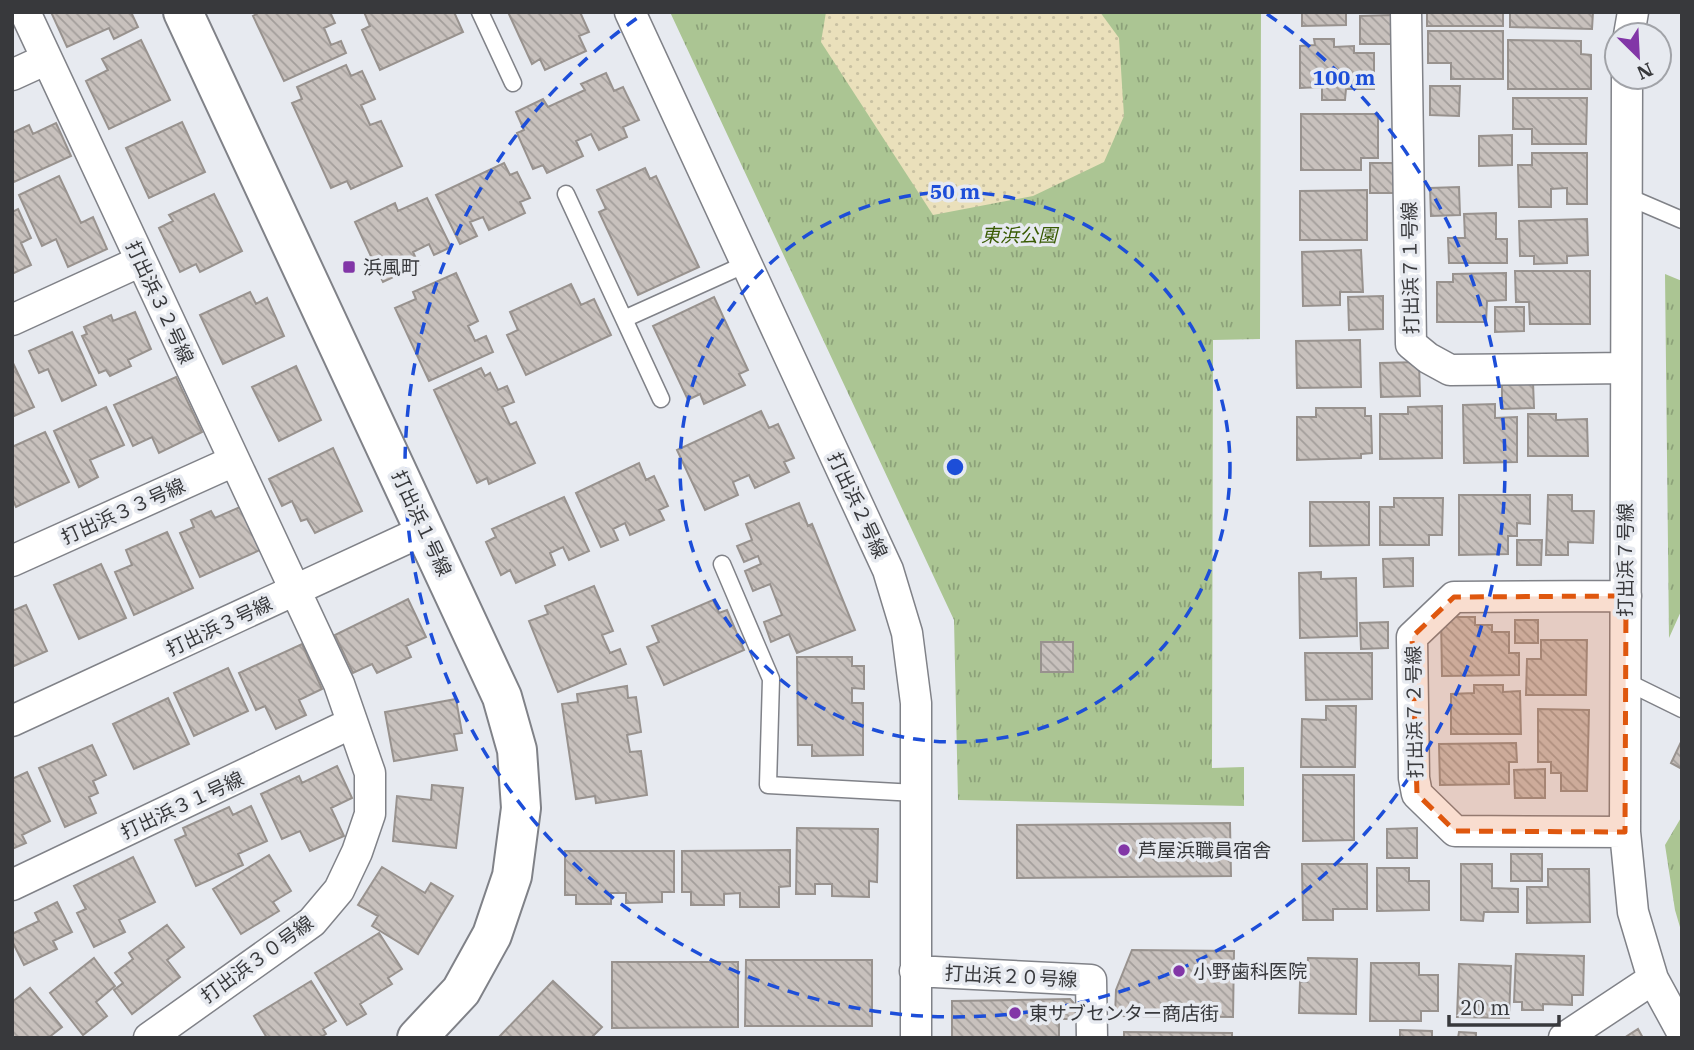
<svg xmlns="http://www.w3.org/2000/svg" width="1694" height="1050" font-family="'IBM Plex Serif','Noto Sans JP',serif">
  <defs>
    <pattern id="grass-tufts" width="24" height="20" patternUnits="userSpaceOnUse" patternTransform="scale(1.75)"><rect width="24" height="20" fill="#abc593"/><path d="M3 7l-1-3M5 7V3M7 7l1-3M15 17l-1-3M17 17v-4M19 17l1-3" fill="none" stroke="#8ca179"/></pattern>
    <pattern id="sand-dots" width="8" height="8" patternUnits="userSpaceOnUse" patternTransform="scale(1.75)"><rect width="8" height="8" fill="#eae0bb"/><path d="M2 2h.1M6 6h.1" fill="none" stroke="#c9c1a2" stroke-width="1.8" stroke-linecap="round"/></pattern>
    <pattern id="building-back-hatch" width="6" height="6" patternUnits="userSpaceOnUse" patternTransform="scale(1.75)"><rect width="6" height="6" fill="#c8c1bd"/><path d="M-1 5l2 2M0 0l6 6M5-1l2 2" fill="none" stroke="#a39e9b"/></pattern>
  </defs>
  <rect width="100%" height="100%" fill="#e7eaf0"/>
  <!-- grass -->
  <path fill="url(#grass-tufts)" d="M670,12H1261L1260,339L1213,340L1212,768L1244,767V806L958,800L954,620Z
    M1665,274L1682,281V609L1669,638Z
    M1682,816V934L1675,910L1665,845Z"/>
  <!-- sand -->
  <path fill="url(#sand-dots)" d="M826,12H1100L1119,38L1124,116L1104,162L1033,196L933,215L821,42Z"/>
  <!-- building -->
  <path fill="url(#building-back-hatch)" stroke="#98928e" stroke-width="2" d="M51,12H131L138,27L114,39L109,28L67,47Z
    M260,12H330L335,23L324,28L331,45L341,41L346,53L284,81L253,16Z
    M364,12H454L463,32L380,70L362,30L370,26Z
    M508,12H580L589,32L579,36L586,51L545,70L540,59L532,64Z
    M1302,12H1346V25L1302,26Z
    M1427,12H1503V26H1427Z
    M1510,12H1593L1592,29L1510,27Z
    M1391,15L1392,44H1360V16Z
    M1428,31H1503V79H1451V63H1428Z
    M1314,39H1334V47L1354,46V53H1374V89H1346L1345,100H1322V87L1300,88V46L1315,45Z
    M141,40L170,100L109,129L86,81L108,70L102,59Z
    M1508,40L1581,41V54L1591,55V89H1508Z
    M346,65L351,76L362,71L375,99L361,105L370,125L381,121L402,166L351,189L347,181L331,188L292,103L302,99L297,87Z
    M606,73L614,91L623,87L639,120L623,127L627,137L599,150L591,134L576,141L583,156L547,173L543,165L533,169L517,133L524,130L516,112L543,99L548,107L585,90L581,84Z
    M1430,86H1460L1459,116L1430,115Z
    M1513,98H1587L1586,144H1532V129H1513Z
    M1301,114H1378V158H1361V170H1301Z
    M182,122L205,172L149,198L126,148Z
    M56,123L71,156L14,182L12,178V133L29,125L33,134Z
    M1512,135V165L1479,166V136Z
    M1532,153H1587V204H1567V188L1551,189V207H1519L1518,165H1532Z
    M504,163L510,175L517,172L530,198L520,202L525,213L489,230L483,217L470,222L477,236L460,244L436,195Z
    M1370,163H1398V193H1370Z
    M645,168L650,179L656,176L699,267L638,295L599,212L606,209L597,190Z
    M59,176L81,223L93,217L107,249L68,267L56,239L42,246L19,195Z
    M1459,187L1460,215L1431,216L1430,188Z
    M1367,190V240H1300V191Z
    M214,194L242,251L200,272L196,264L180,272L159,228L173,221L169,215Z
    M427,198L451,247L434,255L429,244L413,252L419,265L383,282L355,222L395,203L398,211Z
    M18,209L31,238L21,243L31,265L12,274V212Z
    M1496,213V239H1507V263H1449L1448,238H1465L1464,214Z
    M1587,219L1588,255L1567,256V263L1534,264V256H1520L1519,221Z
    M1361,250L1363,292H1340V305L1303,306L1302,252Z
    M1515,271H1590V324H1530L1529,302H1516Z
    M456,273L478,321L468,326L475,341L486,336L493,352L429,381L395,308L416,299L413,292Z
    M1506,273V300L1487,301L1486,322H1437V282H1453V274Z
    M571,284L581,305L594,299L611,335L526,375L507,335L518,330L510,312Z
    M250,292L256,304L267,298L284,336L223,364L200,315Z
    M1383,296V329L1349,330L1348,297Z
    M714,297L748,370L739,374L745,385L704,404L700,394L688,400L653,326Z
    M1495,307H1524V331L1495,332Z
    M135,312L151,349L128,360L131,366L110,376L106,370L99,373L82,336L87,334L84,327L111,315L113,321Z
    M72,332L96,385L62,401L48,369L39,373L29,351Z
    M1360,340L1361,387L1297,388L1296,341Z
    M12,361L34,407L12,417Z
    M1419,362L1420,396L1381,397L1380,363Z
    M296,366L321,420L279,441L252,387Z
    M481,368L485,376L490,373L498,390L507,386L514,402L502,407L510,425L516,422L535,463L489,484L487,478L477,483L434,390Z
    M176,377L202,432L159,453L152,437L133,446L114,405Z
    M1502,382H1533L1534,408L1502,409Z
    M1495,404V418L1517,417V462L1464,463L1463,405Z
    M1442,406V458L1380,459V414H1408V407Z
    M106,407L124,445L90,460L98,477L79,487L54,431Z
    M1316,408H1365V416H1371L1372,453L1361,454V458L1297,460V417H1316Z
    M761,411L769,428L778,424L794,458L784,462L789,472L755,488L749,475L733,482L738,495L705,510L677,450Z
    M1528,414H1556V420L1587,419L1588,456H1528Z
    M45,432L69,482L16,507L12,498V447Z
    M333,448L362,511L315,533L307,519L301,521L292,501L282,506L269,479Z
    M639,463L646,480L654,476L668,506L659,510L664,520L630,535L625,523L613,529L618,540L601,547L576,493Z
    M1459,495H1530V524L1517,523V536H1508V554L1459,555Z
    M1548,495H1572V511H1594L1593,543L1568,542V555H1546Z
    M564,497L589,551L569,560L563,547L550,553L555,565L516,583L510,570L501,575L486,542L496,537L492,529Z
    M1394,498H1443L1442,535H1429V545H1380V507H1394Z
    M1310,502H1369V545L1310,546Z
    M799,503L808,526L812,524L855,630L797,653L789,634L771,642L764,622L782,615L770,584L753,591L745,571L761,564L758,556L744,562L737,546L752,540L746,524Z
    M240,507L260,550L200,577L180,533L194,527L191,520L211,511L215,518Z
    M167,532L193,588L134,615L115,572L132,565L126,550Z
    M1517,540H1542L1541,565H1517Z
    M1413,558V586L1384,587L1383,559Z
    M101,564L126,618L79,639L54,585Z
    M1321,572V579L1356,578L1357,636L1300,638L1299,573Z
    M594,586L613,631L602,635L610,653L620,649L626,664L558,692L529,621L548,614L545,606Z
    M408,599L426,637L406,646L411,657L377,673L372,664L353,673L335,635Z
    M713,600L719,613L727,610L744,650L664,685L647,647L659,642L652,626Z
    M26,605L47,651L12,667V611Z
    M1441,617H1475V625H1492V632H1509V653H1519V675L1442,676Z
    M1515,620H1538V643H1515Z
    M1388,622V648L1361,649L1360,623Z
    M1541,640H1587L1586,695H1526L1527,659H1541Z
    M1041,642H1073V672H1041Z
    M302,644L322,689L299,700L306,715L276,729L265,706L256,710L239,673Z
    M1305,653H1372V699L1306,700Z
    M797,657H852V666H864V689L852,688V703H863V755L812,756V745H798Z
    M228,668L248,711L194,736L174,693Z
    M1474,685H1503V692L1520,691L1521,734H1451V694L1474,693Z
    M627,686L628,698L636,697L641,732L627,735L630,752L641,751L647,795L596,803L595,796L576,799L562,704L578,702L577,694Z
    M168,698L189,744L134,769L113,724Z
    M456,699L462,733L454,734L457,750L394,761L385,712Z
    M1326,706H1356L1355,767H1301L1302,719L1326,720Z
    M1538,709L1589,710L1587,791H1561V773H1551V762H1538Z
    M1682,740V769L1671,763Z
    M1516,743L1517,762H1509V784L1440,785L1439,744Z
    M92,745L106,775L93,781L98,793L89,797L96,813L65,827L39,768Z
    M337,766L352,798L331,808L344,836L310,851L300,831L282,839L261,794L299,776L302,783Z
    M1545,769V798H1515L1514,770Z
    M27,772L50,821L22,835L26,843L12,849V779Z
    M1303,775H1354V840L1303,841Z
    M432,785L463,788L456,848L393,841L397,796L431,800Z
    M251,806L267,841L238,854L243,865L196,886L175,840L186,835L183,828L229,807L233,815Z
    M1230,823L1231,876L1017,878V825Z
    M797,828L878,829L877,882L869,881V897L832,896V884H815V894H796Z
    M1417,828V858H1387V829Z
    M790,850V886L779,887V907H740V893L724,894V905H691V892H682V851Z
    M565,851H674V892H662V902L626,903V893H611V904H576V895H565Z
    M1511,854H1542V881H1511Z
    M269,855L291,891L273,902L279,911L241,934L213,889Z
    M133,857L155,902L119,920L125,932L94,947L77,913L86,909L74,886Z
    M1302,864H1367V909H1333V920H1303Z
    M1461,864H1492V888L1518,889V912H1484L1483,921L1461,920Z
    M382,867L425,893L431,883L453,896L418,954L372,926L378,916L358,905Z
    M1377,868H1409V881H1429V910L1377,911Z
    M1548,869H1589L1590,922L1527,923V887H1548Z
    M57,902L72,932L53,941L57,949L24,965L12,941V934L39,921L35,913Z
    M167,925L184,947L167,960L180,977L132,1014L114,990L123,983L115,973L133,959L129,953Z
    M379,933L402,969L388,978L392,984L360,1004L366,1014L347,1025L315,973Z
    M1132,950L1234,951L1233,1017L1115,1016L1116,990Z
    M1516,954L1584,956L1583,995H1572V1005L1543,1004V1010H1522V1002H1514Z
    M94,958L115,986L96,1002L107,1016L83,1035L50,993Z
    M1308,958L1357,959L1356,1014L1299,1013L1300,982H1307Z
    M746,960H872V1026H745Z
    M612,962H738V1027L612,1028Z
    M1371,963H1419V975H1438V1011H1421V1021H1370Z
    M1459,964L1511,966L1509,1018L1457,1017Z
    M311,981L336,1021L323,1029L326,1034L319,1038H267L254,1016Z
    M553,981L602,1027L591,1038H498Z
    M30,988L62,1027L48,1038H12V1002Z
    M1070,999L1078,1008V1019H1059V1038H952V1001Z
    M1638,1029L1643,1038H1624Z
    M1400,1030L1432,1031V1038H1400Z
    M1124,1032L1232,1033V1038H1124Z
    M1459,1032L1476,1033V1038H1458Z"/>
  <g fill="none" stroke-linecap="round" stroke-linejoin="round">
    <!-- lane casing -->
    <g stroke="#808288" stroke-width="19">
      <path id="lane" d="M480,12L513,83
        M566,194L624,319
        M1626,196L1682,220
        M661,399L624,319L746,264
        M722,564L771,679L768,785L916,793
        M1625,681L1682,709"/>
    </g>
    <!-- street casing -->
    <g stroke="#808288" stroke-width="33">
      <path id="street" d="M25,12L339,684L370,773V814L357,852L339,890L312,922L149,1038
        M630,12L888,570L907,633L916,703V1038
        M1406,12L1411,344L1428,358L1450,370L1626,368
        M1629,35L1633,12
        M12,75L47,59
        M1627,77L1625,832L1633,912L1653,979L1682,1032
        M12,320L141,261
        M12,561L234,461
        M12,721L425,530
        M1625,832L1455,831L1417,794L1414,778L1412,637L1454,597L1626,596
        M12,885L352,723
        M915,971L1091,980L1092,1038
        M1564,1038L1653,979"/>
    </g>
    <!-- secondary casing -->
    <g stroke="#808288" stroke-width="42">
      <path id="secondary" d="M183,12L502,697L517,750L521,808L512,876L492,935L461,991L417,1038"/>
    </g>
    <!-- lane -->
    <use href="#lane" stroke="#fff" stroke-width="16"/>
    <!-- street -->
    <use href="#street" stroke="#fff" stroke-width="30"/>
    <!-- secondary -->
    <use href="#secondary" stroke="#fff" stroke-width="38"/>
  </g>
  <!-- marked area -->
  <path fill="#df570e" fill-opacity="0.2" stroke="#df570e" stroke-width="5" stroke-dasharray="14 9" stroke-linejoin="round" d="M1626,596L1625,832L1455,831L1417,794L1412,637L1454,597Z"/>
  <!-- distance rings -->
  <g fill="none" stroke="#1d4ed8" stroke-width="3.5" stroke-dasharray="12 9">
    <circle cx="955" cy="467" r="275"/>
    <path d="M1267 14A550 550 0 1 1 643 14"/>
  </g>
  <!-- markers -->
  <g fill="#8236a7" stroke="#e7eaf0" stroke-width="2.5">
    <rect x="342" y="260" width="14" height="14" rx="3.5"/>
    <circle cx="1124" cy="850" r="7"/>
    <circle cx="1179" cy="971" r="7"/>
    <circle cx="1015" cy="1013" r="7"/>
  </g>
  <g text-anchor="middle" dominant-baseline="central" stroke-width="7" stroke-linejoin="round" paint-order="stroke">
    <!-- park labels -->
    <g font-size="19" font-style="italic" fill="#395b03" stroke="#e7eaf0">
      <text x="1019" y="235">東浜公園</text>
    </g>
    <!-- poi labels -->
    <g font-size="19" fill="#38393c" stroke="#e7eaf0" text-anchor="start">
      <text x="363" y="267">浜風町</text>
      <text x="1138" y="850">芦屋浜職員宿舎</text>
      <text x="1193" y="971">小野歯科医院</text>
      <text x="1029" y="1013">東サブセンター商店街</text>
    </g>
    <!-- street labels -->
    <g font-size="19" fill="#38393c" stroke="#e7eaf0">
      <text transform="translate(1410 268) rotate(-91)">打出浜７１号線</text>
      <text transform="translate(160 302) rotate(65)">打出浜３２号線</text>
      <text transform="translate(858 505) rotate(65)">打出浜２号線</text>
      <text transform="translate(123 511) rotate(-24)">打出浜３３号線</text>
      <text transform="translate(422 523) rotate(65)">打出浜１号線</text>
      <text transform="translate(1625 560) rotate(-90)">打出浜７号線</text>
      <text transform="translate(219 626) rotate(-25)">打出浜３号線</text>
      <text transform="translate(1414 712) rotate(-91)">打出浜７２号線</text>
      <text transform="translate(182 805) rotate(-25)">打出浜３１号線</text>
      <text transform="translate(257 959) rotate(-36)">打出浜３０号線</text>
      <text transform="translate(1011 976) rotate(3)">打出浜２０号線</text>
    </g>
  </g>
  <circle cx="955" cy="467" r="10" fill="#1d4ed8" stroke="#e7eaf0" stroke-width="3.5"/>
  <g font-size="21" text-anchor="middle" font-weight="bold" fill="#1d4ed8" stroke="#e7eaf0" stroke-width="7" stroke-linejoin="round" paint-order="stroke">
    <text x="1344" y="85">100 m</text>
    <text x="955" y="199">50 m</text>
  </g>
  <!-- border -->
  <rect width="1694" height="1050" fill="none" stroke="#38393c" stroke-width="28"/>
  <!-- north arrow -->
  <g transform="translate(1638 56) rotate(156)"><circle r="33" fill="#e7eaf0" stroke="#a1a3a8" stroke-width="2"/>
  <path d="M0-5L12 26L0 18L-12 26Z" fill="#8236a7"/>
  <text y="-10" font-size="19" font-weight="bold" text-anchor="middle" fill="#38393c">N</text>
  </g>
  <!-- scale -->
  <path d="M1449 1015v10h110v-10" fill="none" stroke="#38393c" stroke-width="3.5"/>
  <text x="1460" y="1015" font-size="21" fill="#38393c" stroke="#e7eaf0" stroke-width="5" paint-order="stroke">20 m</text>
</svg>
